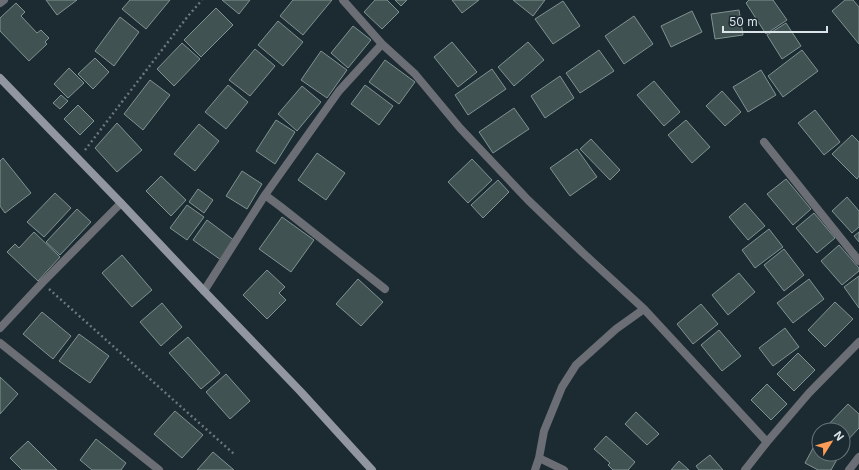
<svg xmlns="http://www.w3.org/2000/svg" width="859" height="470" font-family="Inter,sans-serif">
  <rect width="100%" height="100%" fill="#1c2a31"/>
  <!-- building -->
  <path fill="#405251" stroke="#7f9392" d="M46,0H77L57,15Z
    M130,0H170L146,29L122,9Z
    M222,0H250L239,14Z
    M293,0H332L303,35L280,16Z
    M375,0H387L399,12L382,29L364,12Z
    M395,0H407L401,6Z
    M452,0H479L462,13Z
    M513,0H545L533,16Z
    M749,0H773L787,20L766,34L746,3Z
    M845,0H853L859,7V44L832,11Z
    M563,1L580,26L553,44L535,19Z
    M16,3L25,12L21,16L37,33L41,30L49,38L45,42L47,44L29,61L0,31V18Z
    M216,8L233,25L201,57L184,40Z
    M739,10L743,35L715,39L711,14Z
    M692,11L702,32L671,47L661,26Z
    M634,16L653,44L624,64L605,36Z
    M120,17L139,32L114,66L95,51Z
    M278,21L303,42L283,66L258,45Z
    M786,23L801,46L782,59L767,35Z
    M353,26L371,40L348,68L331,53Z
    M452,42L477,72L458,87L434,57Z
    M528,42L544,60L514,86L498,67Z
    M182,43L200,59L174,86L157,69Z
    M255,49L275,66L250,96L229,80Z
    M599,50L614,71L580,93L566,73Z
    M802,50L818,71L783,97L768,76Z
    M321,51L347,70L327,98L301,80Z
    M95,58L109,72L93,89L78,74Z
    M385,60L415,82L399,104L369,82Z
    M69,68L84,83L68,98L54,84Z
    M492,69L506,89L468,115L455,95Z
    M761,70L776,95L748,112L733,87Z
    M560,76L574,98L545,118L531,96Z
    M150,80L170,95L143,130L124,114Z
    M654,81L680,112L664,126L637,95Z
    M228,85L248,102L226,129L205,112Z
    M365,85L393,106L379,125L351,104Z
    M302,86L321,102L297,131L278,114Z
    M722,91L741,112L725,126L706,106Z
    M61,95L68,101L60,109L53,103Z
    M78,105L94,121L80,135L64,119Z
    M514,108L529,129L493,153L479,132Z
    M815,110L840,142L824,155L798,123Z
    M276,120L295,132L275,164L256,151Z
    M686,120L710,147L692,163L668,135Z
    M117,123L142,150L117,172L95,148Z
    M199,124L219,141L195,171L174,154Z
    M852,135L859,142V176L857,179L832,154Z
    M591,139L620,170L610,180L580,149Z
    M577,149L597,177L570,196L550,168Z
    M317,153L345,173L326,200L298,180Z
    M3,158L31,193L5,213L0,206V161Z
    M472,159L492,180L468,203L448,182Z
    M242,171L262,184L247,209L226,196Z
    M161,176L186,200L171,216L146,191Z
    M786,179L811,209L793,225L767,194Z
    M498,180L509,192L483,218L471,205Z
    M198,189L213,200L204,213L189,202Z
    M55,193L71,208L44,237L27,222Z
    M847,197L859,211V227L852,233L832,211Z
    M745,203L765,226L748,240L729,217Z
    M187,205L204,217L187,240L170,228Z
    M77,209L91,222L60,255L46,242Z
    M814,213L835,238L817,253L796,228Z
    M282,217L314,240L291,272L259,249Z
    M207,220L235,241L221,260L193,240Z
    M769,229L783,247L755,268L742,250Z
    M34,232L60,257L38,281L7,252L15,244L19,248Z
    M859,232V242L854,236Z
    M839,245L859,268V271L842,285L821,261Z
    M784,249L804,275L784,291L764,265Z
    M122,255L152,290L132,307L102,273Z
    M267,270L285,287L279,293L286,300L267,319L243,295Z
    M739,273L755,292L728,315L712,295Z
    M859,276V308L844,287Z
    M358,279L383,302L361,326L336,304Z
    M809,279L824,299L793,323L777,303Z
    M835,302L853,319L825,347L808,330Z
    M162,303L182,327L161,346L140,322Z
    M701,304L718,324L693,344L677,324Z
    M42,312L71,336L53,359L23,334Z
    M785,328L799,347L773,366L759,348Z
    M719,330L741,356L722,371L701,345Z
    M79,334L109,356L90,383L59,361Z
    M188,337L220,373L201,389L169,353Z
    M798,353L815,370L794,391L777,374Z
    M226,374L250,401L230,419L206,392Z
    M0,377L18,394L0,414Z
    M767,384L787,404L771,420L751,400Z
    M848,404L859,414V428L845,443L843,440V430H832L827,426Z
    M175,411L203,435L182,458L154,434Z
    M636,412L659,434L647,445L625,424Z
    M606,436L635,462L628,470H613L608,465L610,463L594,449Z
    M819,437V454H840L831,470H818L805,463Z
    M96,439L126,463L121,470H92L80,460Z
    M28,441L57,470H22L10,458Z
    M213,452L234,470H197Z
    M710,455L723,470H699L696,466Z
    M679,461L689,470H671Z"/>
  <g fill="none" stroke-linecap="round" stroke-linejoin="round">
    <!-- path -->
    <path stroke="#6b777d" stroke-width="2.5" stroke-dasharray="2 3" stroke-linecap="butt" d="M85,150L188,16L202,0
      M49,289L234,454"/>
    <!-- minor -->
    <path stroke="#6b6e74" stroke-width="8" d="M343,0L382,44L415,74L460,128L528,200L583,253L644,309L767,442
      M0,3L4,0
      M764,142L859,261
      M265,195L281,207L385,289
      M204,291L265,195L339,91L382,44
      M0,328L42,283L121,203
      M0,343L159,470
      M539,458L564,470
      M535,470L539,458L544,431L562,387L576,365L616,329L644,309
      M745,470L767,442L809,393L859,342
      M849,470L859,457"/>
    <!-- secondary -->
    <path stroke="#9196a0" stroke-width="8" d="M0,78L121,203L204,291L301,392L372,470"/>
  </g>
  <!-- north arrow -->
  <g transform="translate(831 442) rotate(53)"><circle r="19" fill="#1c2a31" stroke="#68747b"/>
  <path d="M0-3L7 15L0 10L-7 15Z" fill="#fd9c56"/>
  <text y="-6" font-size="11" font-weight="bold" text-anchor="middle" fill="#dbe4e9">N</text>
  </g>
  <!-- scale -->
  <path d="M723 26v6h104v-6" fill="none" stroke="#dbe4e9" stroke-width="2"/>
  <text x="729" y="26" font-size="12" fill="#dbe4e9" stroke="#1c2a31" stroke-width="3" paint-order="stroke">50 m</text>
</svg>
